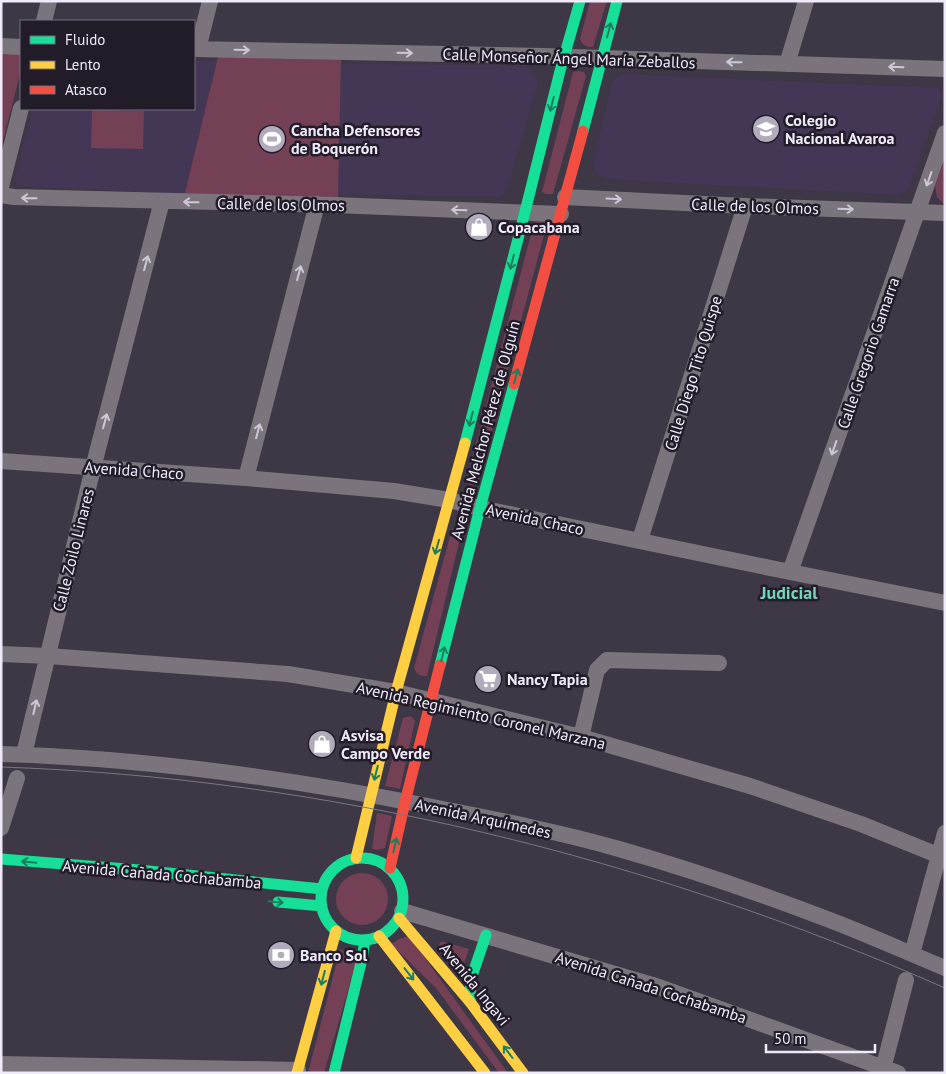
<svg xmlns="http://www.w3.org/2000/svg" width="946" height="1074" font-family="'PT Sans',sans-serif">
  <rect width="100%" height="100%" fill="#3e3745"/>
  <!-- built -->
  <path fill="#443655" d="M194,60L217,61L185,194L18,186L14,180L33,109H194Z
    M341,64L525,65L536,75L538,83L506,193L499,197L338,194Z
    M624,74L938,88L942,94L909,189L898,195L607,179L596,174L593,163L611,86L613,81L617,77Z"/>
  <!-- green -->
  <path fill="#744056" d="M590,1H607L593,47C586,47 583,46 580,39Z
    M1,53L21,54V70L1,149Z
    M218,57L341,60L338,198L184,197Z
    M578,71L584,72L586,76L553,194H546L542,192L573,72Z
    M92,110L144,111L143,149L91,148Z
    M945,158V205L937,197L935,186Z
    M535,219L545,220L547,224L477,485H470L466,482Z
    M457,528L462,530L427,676C420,676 417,675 414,668L452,529Z
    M411,716L415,721L400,789L385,786L403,718Z
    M377,813L392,816L385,848L378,850L372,849Z
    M336 899a26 26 0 1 1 52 0a26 26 0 1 1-52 0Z
    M409,936L508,1073H499L436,988L391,944L399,939Z
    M440,942H444L469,949L461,972L439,946Z
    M340,949L357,959L324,1073H308Z"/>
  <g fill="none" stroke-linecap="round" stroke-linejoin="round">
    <!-- street -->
    <path stroke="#7c747c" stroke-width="16" d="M44,21L49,1
      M1,46L21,47
      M194,49L542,56L945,69
      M198,49L210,1
      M787,64L806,1
      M1,187L21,108
      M1,195L14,197L334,205L561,214
      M565,197L745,206L945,213
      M1,461L246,478L394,491L449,500L480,508L790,572L945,603
      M246,478L317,204
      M640,540L745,206
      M790,572L945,133
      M1,654L48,656L288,674L396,692L581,737L750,786L861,824L945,858
      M581,737L597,670L607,660L719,663
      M1,754C145,758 287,778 428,806C492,819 556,831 619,849C689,869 759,893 827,919C867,934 906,952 945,968
      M24,754L93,468L162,201
      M1,828L17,778
      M402,911L659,987L898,1073
      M912,954L945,833
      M1,1064L298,1070
      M882,1073L906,980"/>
    <!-- fast -->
    <path stroke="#16e098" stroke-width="11" d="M583,131L617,1
      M465,443L525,212L560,71L580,1
      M440,665L480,508L514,384
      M321 899a41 41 0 1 1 82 0a41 41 0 1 1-82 0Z
      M1,859L139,870L322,889
      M278,902L322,906
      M470,1002L471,979L486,935
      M334,1073L362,959L365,940"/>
    <!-- slow -->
    <path stroke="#ffcf43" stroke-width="11" d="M356,858L396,692L465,443
      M399,918L470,1002L523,1073
      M379,936L485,1073
      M297,1073L336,931"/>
    <!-- jam -->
    <path stroke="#f24e42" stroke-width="11" d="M514,384L583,131
      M390,868L405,802L440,665"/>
    <!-- tram -->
    <path stroke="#7c767f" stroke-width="1" d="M1,767C326,778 648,857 945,988"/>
  </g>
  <!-- one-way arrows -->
  <defs><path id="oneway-shaft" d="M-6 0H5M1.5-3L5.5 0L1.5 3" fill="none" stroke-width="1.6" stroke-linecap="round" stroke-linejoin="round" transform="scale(1.25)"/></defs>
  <g stroke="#1c7e60">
    <use href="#oneway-shaft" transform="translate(609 30) rotate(-75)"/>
    <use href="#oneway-shaft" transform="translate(552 104) rotate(104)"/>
    <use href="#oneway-shaft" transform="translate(512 262) rotate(105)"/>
    <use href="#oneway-shaft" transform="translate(516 376) rotate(-75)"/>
    <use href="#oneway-shaft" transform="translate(471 419) rotate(104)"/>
    <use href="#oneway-shaft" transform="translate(437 547) rotate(106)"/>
    <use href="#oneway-shaft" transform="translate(443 654) rotate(-76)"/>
    <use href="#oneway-shaft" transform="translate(376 773) rotate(104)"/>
    <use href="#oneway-shaft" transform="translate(395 845) rotate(-77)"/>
    <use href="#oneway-shaft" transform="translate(29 862) rotate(-175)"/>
    <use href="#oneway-shaft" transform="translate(276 902) rotate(6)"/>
    <use href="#oneway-shaft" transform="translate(409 974) rotate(52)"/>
    <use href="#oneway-shaft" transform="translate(323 978) rotate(105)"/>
    <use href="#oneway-shaft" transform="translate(508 1052) rotate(-127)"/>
  </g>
  <g stroke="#cec7d5">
    <use href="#oneway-shaft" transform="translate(242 50) rotate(1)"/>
    <use href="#oneway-shaft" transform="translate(405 53) rotate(1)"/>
    <use href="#oneway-shaft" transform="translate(734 62) rotate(-179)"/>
    <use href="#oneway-shaft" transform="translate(896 67) rotate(-178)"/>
    <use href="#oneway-shaft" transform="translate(929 179) rotate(109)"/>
    <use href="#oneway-shaft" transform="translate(29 198) rotate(-179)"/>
    <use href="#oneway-shaft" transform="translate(614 199) rotate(3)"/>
    <use href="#oneway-shaft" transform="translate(191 202) rotate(-179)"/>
    <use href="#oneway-shaft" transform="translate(846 209) rotate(2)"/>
    <use href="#oneway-shaft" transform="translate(459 210) rotate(-178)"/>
    <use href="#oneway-shaft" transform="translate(146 263) rotate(-75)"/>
    <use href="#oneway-shaft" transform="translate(299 273) rotate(-75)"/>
    <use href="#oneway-shaft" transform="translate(105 421) rotate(-75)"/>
    <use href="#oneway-shaft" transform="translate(258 431) rotate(-75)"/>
    <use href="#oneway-shaft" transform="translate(834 448) rotate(109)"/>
    <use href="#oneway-shaft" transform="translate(35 707) rotate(-77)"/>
  </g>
  <!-- icons -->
  <defs>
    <g id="school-disc" transform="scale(1.4375)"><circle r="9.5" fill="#b2abbb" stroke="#211c28"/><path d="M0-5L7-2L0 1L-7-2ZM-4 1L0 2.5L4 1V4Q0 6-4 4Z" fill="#fff"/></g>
    <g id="stadium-disc" transform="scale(1.4375)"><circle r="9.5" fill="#b2abbb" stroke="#211c28"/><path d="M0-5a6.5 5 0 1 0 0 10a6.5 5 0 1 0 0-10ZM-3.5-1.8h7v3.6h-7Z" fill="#fff"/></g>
    <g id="shop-disc" transform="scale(1.4375)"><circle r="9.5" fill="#b2abbb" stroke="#211c28"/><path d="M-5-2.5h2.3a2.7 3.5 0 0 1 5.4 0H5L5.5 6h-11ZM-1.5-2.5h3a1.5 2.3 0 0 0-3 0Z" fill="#fff"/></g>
    <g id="supermarket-disc" transform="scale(1.4375)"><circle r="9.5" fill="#b2abbb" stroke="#211c28"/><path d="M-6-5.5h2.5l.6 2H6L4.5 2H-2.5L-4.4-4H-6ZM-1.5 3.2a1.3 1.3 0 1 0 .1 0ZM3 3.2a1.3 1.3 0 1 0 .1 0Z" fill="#fff"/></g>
    <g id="bank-disc" transform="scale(1.4375)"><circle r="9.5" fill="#b2abbb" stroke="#211c28"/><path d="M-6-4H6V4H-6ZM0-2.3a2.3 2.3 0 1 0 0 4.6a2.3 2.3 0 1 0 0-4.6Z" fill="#fff"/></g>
  </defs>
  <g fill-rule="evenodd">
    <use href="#school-disc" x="766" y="129"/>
    <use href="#stadium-disc" x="272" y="139"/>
    <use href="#shop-disc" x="479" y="227"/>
    <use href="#supermarket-disc" x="488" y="679"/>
    <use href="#shop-disc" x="322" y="744"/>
    <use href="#bank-disc" x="281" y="955"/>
  </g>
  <g text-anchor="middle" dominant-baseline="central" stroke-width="5" stroke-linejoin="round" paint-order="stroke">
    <!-- street labels -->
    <g font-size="16" fill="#f1eafb" stroke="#211c28">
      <text transform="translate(569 58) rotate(2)">Calle Monseñor Ángel María Zeballos</text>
      <text transform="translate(281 204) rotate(1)">Calle de los Olmos</text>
      <text transform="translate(755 206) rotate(2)">Calle de los Olmos</text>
      <text transform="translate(868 353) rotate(-71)">Calle Gregorio Gamarra</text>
      <text transform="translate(693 373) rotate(-73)">Calle Diego Tito Quispe</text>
      <text transform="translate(485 430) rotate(-75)">Avenida Melchor Pérez de Olguín</text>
      <text transform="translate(134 470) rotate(4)">Avenida Chaco</text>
      <text transform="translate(535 519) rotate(12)">Avenida Chaco</text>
      <text transform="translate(73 550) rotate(-76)">Calle Zoilo Linares</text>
      <text transform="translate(481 715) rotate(13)">Avenida Regimiento Coronel Marzana</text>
      <text transform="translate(483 818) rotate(12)">Avenida Arquímedes</text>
      <text transform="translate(162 874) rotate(5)">Avenida Cañada Cochabamba</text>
      <text transform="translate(475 984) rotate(51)">Avenida Ingavi</text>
      <text transform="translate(651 987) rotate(18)">Avenida Cañada Cochabamba</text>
    </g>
    <!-- poi labels -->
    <g font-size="16" font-weight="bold" fill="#f1eafb" stroke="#211c28" text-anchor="start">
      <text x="785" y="120">Colegio<tspan x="785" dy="18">Nacional Avaroa</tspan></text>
      <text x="291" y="130">Cancha Defensores<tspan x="291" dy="18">de Boquerón</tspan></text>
      <text x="498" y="227">Copacabana</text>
      <text x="507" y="679">Nancy Tapia</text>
      <text x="341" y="735">Asvisa<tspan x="341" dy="18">Campo Verde</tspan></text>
      <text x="300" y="955">Banco Sol</text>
    </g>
    <!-- neighbourhood labels -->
    <g font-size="18" font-weight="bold" fill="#74d5bc" stroke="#211c28">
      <text x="789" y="592">Judicial</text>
    </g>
  </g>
  <!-- border -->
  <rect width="946" height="1074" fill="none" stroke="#f1eafb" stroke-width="5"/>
  <!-- legend -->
  <rect x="20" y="20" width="175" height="90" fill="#211c28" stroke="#746e7c"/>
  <rect x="30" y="36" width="25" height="8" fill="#16e098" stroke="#746e7c"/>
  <text x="65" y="45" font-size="15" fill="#f1eafb">Fluido</text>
  <rect x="30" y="61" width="25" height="8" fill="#ffcf43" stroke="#746e7c"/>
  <text x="65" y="70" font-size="15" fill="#f1eafb">Lento</text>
  <rect x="30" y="86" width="25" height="8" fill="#f24e42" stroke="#746e7c"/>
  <text x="65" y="95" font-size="15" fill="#f1eafb">Atasco</text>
  <!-- scale -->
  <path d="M766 1044v8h109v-8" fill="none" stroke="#f1eafb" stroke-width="2.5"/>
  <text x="774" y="1044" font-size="15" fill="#f1eafb" stroke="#211c28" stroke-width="4" paint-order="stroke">50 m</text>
</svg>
